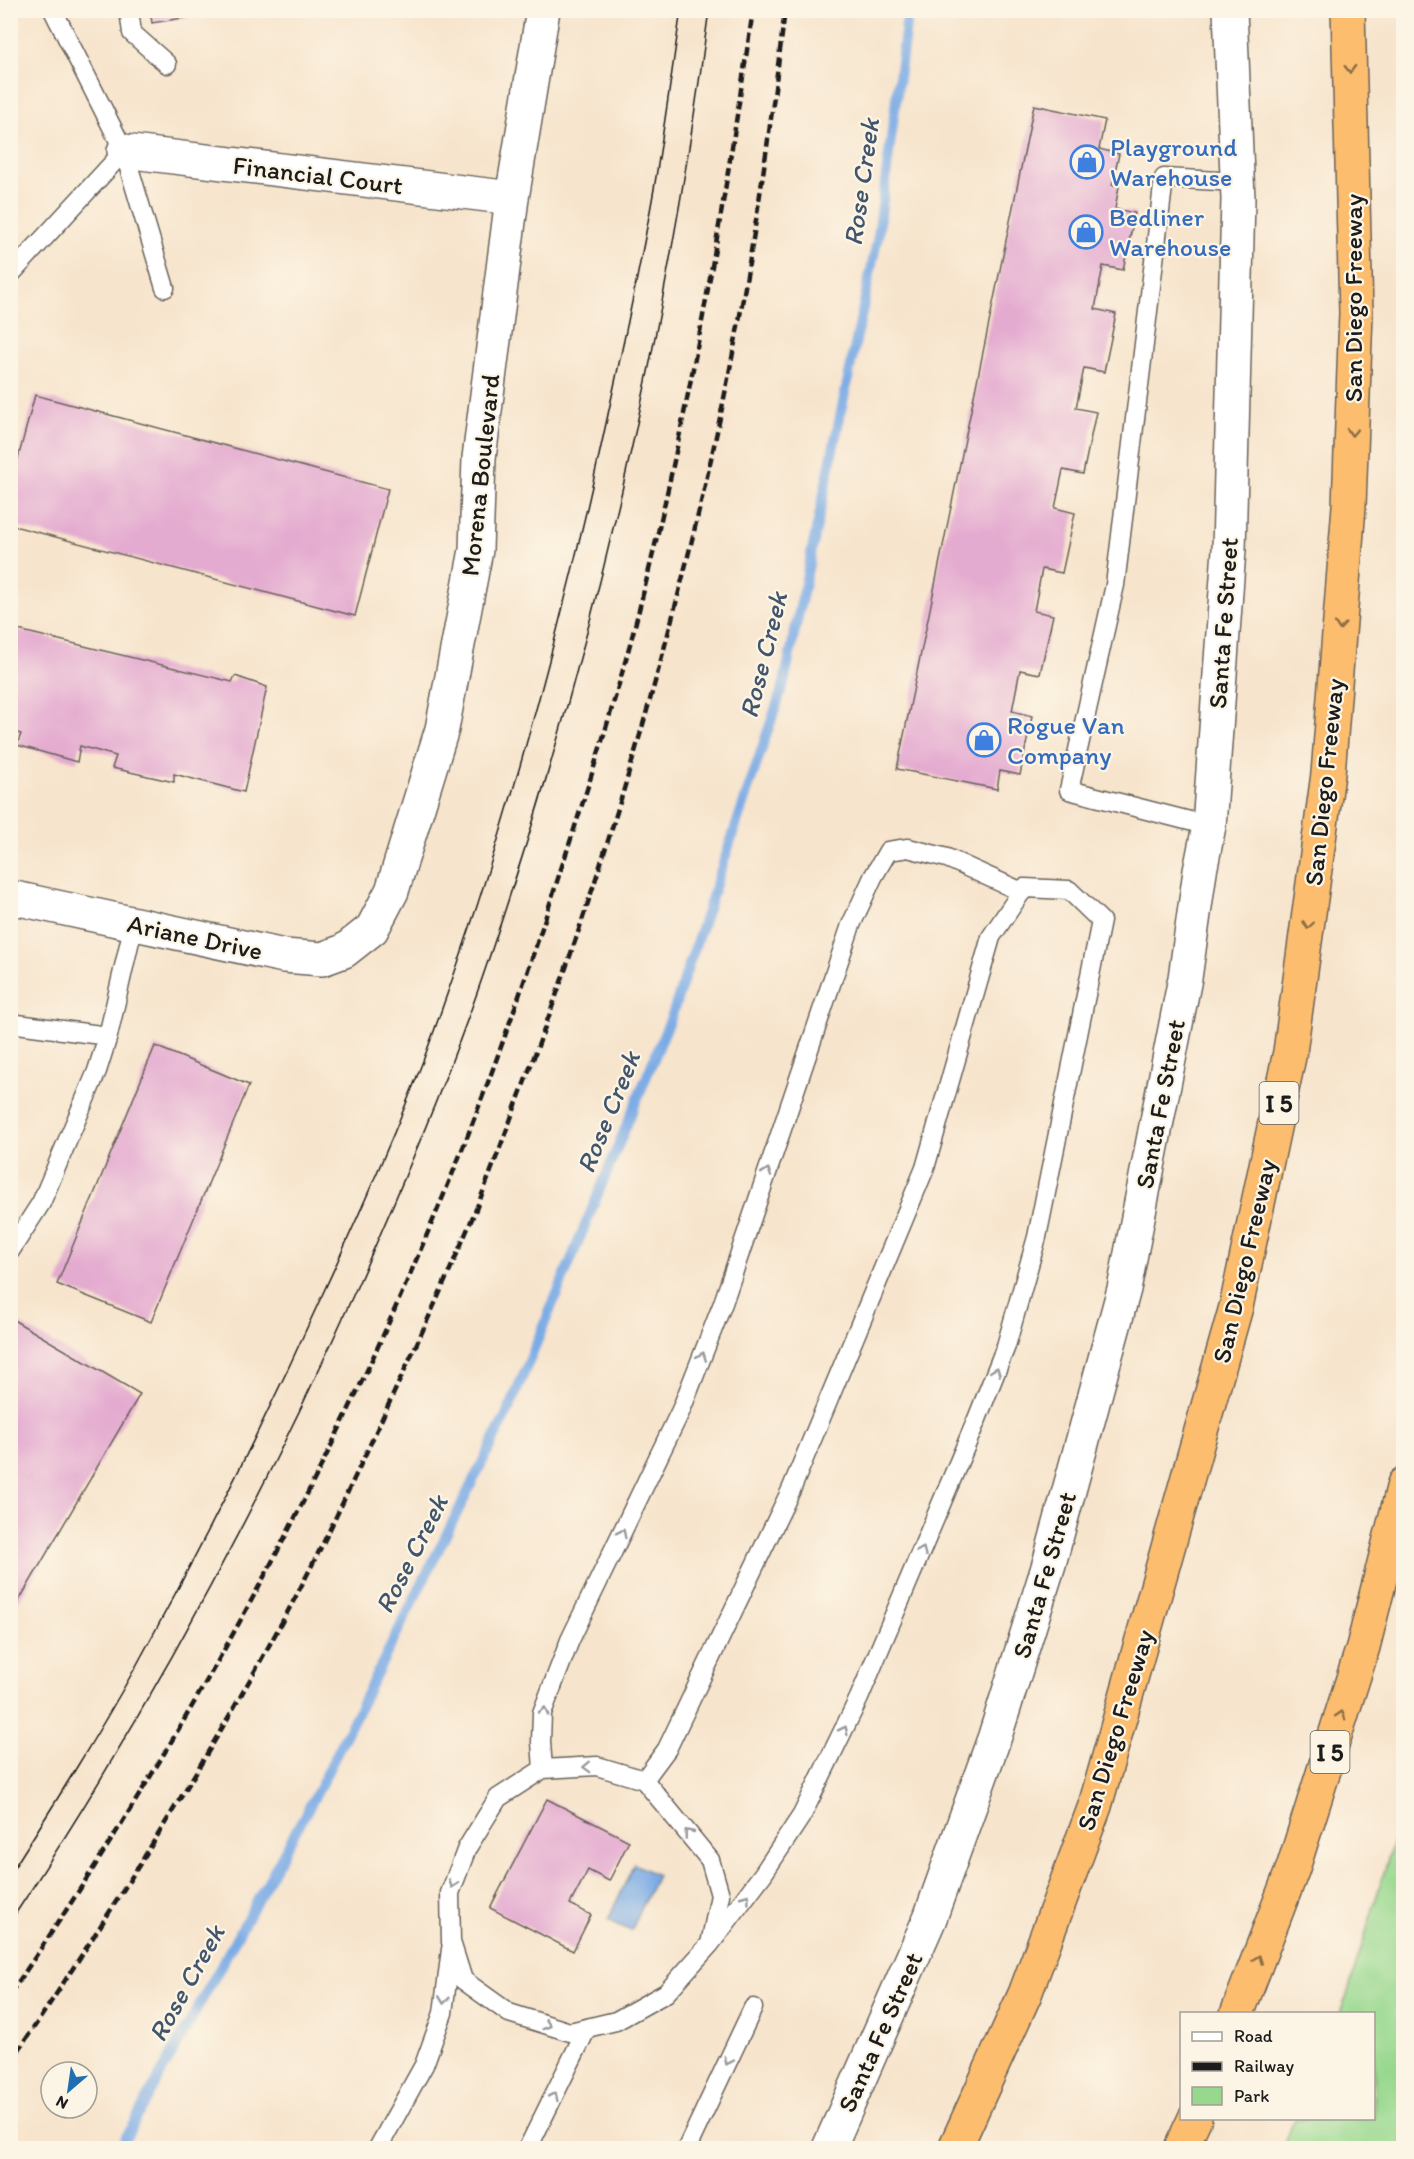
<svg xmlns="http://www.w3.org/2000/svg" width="1414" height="2159" font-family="Itim,sans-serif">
  <rect width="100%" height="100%" fill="#fcf5e5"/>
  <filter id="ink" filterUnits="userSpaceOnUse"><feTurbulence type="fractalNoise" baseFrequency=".0167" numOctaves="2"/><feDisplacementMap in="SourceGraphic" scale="12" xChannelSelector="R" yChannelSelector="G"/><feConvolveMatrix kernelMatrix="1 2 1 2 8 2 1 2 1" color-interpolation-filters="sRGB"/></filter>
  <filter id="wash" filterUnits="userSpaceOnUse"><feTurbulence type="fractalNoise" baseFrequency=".008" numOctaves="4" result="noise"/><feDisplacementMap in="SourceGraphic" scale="24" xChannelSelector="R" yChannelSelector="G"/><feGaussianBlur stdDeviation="1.35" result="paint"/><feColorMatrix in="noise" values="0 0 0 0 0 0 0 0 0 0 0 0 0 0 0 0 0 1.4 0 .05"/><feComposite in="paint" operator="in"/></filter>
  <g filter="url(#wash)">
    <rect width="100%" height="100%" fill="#f7e4cc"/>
    <!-- green -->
    <path fill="#97d88e" stroke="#5a7a55" stroke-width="1.5" d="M1403,1809V2148H1282L1295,2119L1374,2118V2014L1340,2013L1347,1995Z"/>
    <!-- water -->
    <path fill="#7aabe5" stroke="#4b6480" stroke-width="1.5" d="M634,1864L657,1875L631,1931L608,1920Z"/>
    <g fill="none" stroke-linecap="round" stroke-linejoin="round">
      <!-- stream -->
      <path stroke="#7aabe5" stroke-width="10" d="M120,2148L319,1789L511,1405L672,1015L784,683L878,236L908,10"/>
    </g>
    <g id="blocks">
      <!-- building -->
      <path fill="#e4abd0" d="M150,10H220V12L152,23Z
        M1034,105L1105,120L1099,149L1119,154L1112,185L1119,186L1115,209L1135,213L1123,270L1103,266L1095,309L1116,314L1104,372L1084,368L1076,408L1096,412L1083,474L1063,470L1055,508L1075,513L1062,573L1042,569L1034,611L1053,615L1040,674L1020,670L1012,711L1032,716L1020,775L1000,771L997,789L897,769Z
        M35,395L388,489L355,616L10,525V488Z
        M10,628L232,682L235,676L267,687L244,792L174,774V782L112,768L116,756L80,746L77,762L17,745L21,734L10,731Z
        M155,1046L249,1085L151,1322L57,1284Z
        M10,1318L140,1394L10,1616Z
        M547,1799L629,1841L609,1881L588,1870L570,1904L591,1915L573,1951L490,1908Z"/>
    </g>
  </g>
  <g filter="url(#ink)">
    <use href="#blocks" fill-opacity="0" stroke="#69625a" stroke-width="1.5"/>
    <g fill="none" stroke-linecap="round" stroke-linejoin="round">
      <!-- service casing -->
      <g stroke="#69625a" stroke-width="21">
        <path id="service" d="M53,10L124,151L165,288
          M129,10L132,33L167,64
          M10,275L124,151
          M1209,826L1069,790L1115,585L1164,178L1237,182
          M10,1023L108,1036
          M10,1251L41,1203L97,1071L108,1036L134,923
          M543,1769L541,1742L542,1713L570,1640L681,1410L723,1303L851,925L873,877L888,851L908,848L947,858L1022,892
          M644,1780L667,1749L791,1490L925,1168L991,937L1024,888L1069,890L1101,921L1037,1237L1006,1346L977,1419L859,1698L802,1815L763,1874L710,1944L666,1993L616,2021L570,2032L509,2013L463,1980L451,1942L450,1893L467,1848L498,1798L543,1769L597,1766L644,1780L710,1860L720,1895L710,1944
          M378,2148L424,2065L443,2013L451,1949
          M528,2148L587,2028
          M687,2148L753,2008"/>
      </g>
      <!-- tertiary casing -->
      <g stroke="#69625a" stroke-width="36">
        <path id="tertiary" d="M124,151L512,198
          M10,897L284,956L322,959L344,951L372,929L392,891L442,729L476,550L479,458L512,198L543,10
          M829,2148L930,1918L995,1736L1049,1564L1124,1289L1185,978L1200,871L1209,826L1229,550L1238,199L1230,10"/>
      </g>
      <!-- motorway casing -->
      <g stroke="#69625a" stroke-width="36">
        <path id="motorway" d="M1237,2014L1293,1868L1363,1647L1404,1484
          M955,2148L1025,1994L1095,1806L1236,1307L1290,1052L1328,774L1349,506L1356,313L1348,10
          M1181,2148L1195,2118"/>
      </g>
      <!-- service -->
      <use href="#service" stroke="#fff" stroke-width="18"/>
      <!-- tertiary -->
      <use href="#tertiary" stroke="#fff" stroke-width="33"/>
      <!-- motorway -->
      <use href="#motorway" stroke="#fcbd6e" stroke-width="33"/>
      <!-- tram -->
      <path stroke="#1c1c1c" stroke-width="1.5" d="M10,1874C53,1806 96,1738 135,1668C203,1545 266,1419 324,1291C359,1215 393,1139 423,1061C504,844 564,622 612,396C627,327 642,258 654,189C664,130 672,70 681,10
        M10,1922C143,1722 258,1508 356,1289C404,1182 450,1074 487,964C592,657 667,331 709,10"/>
      <!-- rail -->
      <path stroke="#1c1c1c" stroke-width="4.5" stroke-dasharray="9 4.5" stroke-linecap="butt" d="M10,1994C174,1755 316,1500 428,1232C479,1114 522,992 561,869C587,791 612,712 633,633C687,428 722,220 753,10
        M10,2063C112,1912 209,1758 295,1598C330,1532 361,1464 392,1397C420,1337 448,1276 474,1214C491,1173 506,1131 522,1089C598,888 660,682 708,472C743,320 766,165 785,10"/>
    </g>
    <!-- one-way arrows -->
    <defs><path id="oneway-chevron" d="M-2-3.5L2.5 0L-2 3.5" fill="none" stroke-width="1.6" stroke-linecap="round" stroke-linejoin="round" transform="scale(1.5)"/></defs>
    <g stroke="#8c6c45">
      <use href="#oneway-chevron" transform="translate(1350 69) rotate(89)"/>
      <use href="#oneway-chevron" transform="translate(1352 432) rotate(92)"/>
      <use href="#oneway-chevron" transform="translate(1340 626) rotate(95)"/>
      <use href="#oneway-chevron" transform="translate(1308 925) rotate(98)"/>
      <use href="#oneway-chevron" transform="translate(1341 1715) rotate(-73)"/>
      <use href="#oneway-chevron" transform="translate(1258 1959) rotate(-69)"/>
    </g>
    <g stroke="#999">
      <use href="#oneway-chevron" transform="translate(767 1172) rotate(-71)"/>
      <use href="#oneway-chevron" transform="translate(702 1356) rotate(-69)"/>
      <use href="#oneway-chevron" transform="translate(996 1371) rotate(-69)"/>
      <use href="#oneway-chevron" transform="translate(622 1533) rotate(-64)"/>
      <use href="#oneway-chevron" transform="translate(922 1551) rotate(-67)"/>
      <use href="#oneway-chevron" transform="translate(544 1711) rotate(-76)"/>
      <use href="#oneway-chevron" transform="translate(844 1730) rotate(-64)"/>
      <use href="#oneway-chevron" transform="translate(587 1767) rotate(178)"/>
      <use href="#oneway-chevron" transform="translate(688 1833) rotate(-129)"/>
      <use href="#oneway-chevron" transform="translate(453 1884) rotate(109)"/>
      <use href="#oneway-chevron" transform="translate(746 1898) rotate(-53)"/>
      <use href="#oneway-chevron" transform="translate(444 2000) rotate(97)"/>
      <use href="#oneway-chevron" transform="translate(547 2025) rotate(17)"/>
      <use href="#oneway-chevron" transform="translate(728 2061) rotate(115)"/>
      <use href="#oneway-chevron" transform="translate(554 2096) rotate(-64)"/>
    </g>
  </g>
  <!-- icons -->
  <defs>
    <g id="shop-ring" transform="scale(1.725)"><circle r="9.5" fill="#fcf5e5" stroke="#3f7fe0" stroke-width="1.5"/><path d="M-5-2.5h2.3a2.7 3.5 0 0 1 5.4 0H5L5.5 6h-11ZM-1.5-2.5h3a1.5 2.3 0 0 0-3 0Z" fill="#3f7fe0"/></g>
  </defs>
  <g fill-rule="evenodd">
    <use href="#shop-ring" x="1087" y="162"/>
    <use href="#shop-ring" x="1086" y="232"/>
    <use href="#shop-ring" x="984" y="740"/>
  </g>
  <g text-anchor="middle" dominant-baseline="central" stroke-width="4.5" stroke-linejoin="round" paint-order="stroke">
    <!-- shield labels -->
    <g fill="#fcf5e5" stroke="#5f5d58" stroke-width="1.5">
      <rect x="1259.5" y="1082" width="39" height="42" rx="4.5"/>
      <rect x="1310.5" y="1731" width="39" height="42" rx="4.5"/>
    </g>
    <g font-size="24" font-weight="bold" fill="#1c1c1c">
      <text x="1279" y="1103">I 5</text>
      <text x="1330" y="1752">I 5</text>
    </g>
    <!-- shop labels -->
    <g font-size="26" fill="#366cbe" stroke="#fcf5e5" text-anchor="start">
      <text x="1110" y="147">Playground<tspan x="1110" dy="30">Warehouse</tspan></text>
      <text x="1109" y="217">Bedliner<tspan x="1109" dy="30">Warehouse</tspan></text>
      <text x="1007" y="725">Rogue Van<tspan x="1007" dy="30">Company</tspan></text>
    </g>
    <!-- street labels -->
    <g font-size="26" fill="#1c1c1c" stroke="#fcf5e5">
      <text transform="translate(318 175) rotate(7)">Financial Court</text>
      <text transform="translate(1353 298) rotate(-90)">San Diego Freeway</text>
      <text transform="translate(480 475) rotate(-84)">Morena Boulevard</text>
      <text transform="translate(1223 623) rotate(-86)">Santa Fe Street</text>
      <text transform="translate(1324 782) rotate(-84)">San Diego Freeway</text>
      <text transform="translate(195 937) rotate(12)">Ariane Drive</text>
      <text transform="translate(1160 1104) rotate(-79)">Santa Fe Street</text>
      <text transform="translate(1244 1261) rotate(-77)">San Diego Freeway</text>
      <text transform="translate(1044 1575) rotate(-74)">Santa Fe Street</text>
      <text transform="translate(1115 1730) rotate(-73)">San Diego Freeway</text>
      <text transform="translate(880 2032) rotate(-66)">Santa Fe Street</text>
    </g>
    <!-- water labels -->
    <g font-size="27" font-style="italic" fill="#42556c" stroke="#fcf5e5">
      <text transform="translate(861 182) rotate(-82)">Rose Creek</text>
      <text transform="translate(763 655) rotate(-76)">Rose Creek</text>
      <text transform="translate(608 1112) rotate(-68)">Rose Creek</text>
      <text transform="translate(411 1554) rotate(-63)">Rose Creek</text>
      <text transform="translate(186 1983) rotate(-61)">Rose Creek</text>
    </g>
  </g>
  <!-- margin -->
  <rect width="1414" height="2159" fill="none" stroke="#fcf5e5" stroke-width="36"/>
  <!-- legend -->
  <rect x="1180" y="2012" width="195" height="108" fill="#fcf5e5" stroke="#a29e95" stroke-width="1.5"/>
  <rect x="1192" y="2032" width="30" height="9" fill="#ffffff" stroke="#a29e95" stroke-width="1.5"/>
  <text x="1234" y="2042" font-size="18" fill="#1c1c1c">Road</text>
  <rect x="1192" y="2062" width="30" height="9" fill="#1c1c1c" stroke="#a29e95" stroke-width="1.5"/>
  <text x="1234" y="2072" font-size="18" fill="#1c1c1c">Railway</text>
  <rect x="1192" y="2087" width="30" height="18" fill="#97d88e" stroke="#a29e95" stroke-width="1.5"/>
  <text x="1234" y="2102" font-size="18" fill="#1c1c1c">Park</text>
  <!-- north arrow -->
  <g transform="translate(69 2090) rotate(209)"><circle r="28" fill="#fcf5e5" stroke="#a29e95" stroke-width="1.5"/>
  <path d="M0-4.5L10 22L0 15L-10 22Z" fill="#1f6fb2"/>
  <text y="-9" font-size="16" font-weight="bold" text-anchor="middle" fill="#1c1c1c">N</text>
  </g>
</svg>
